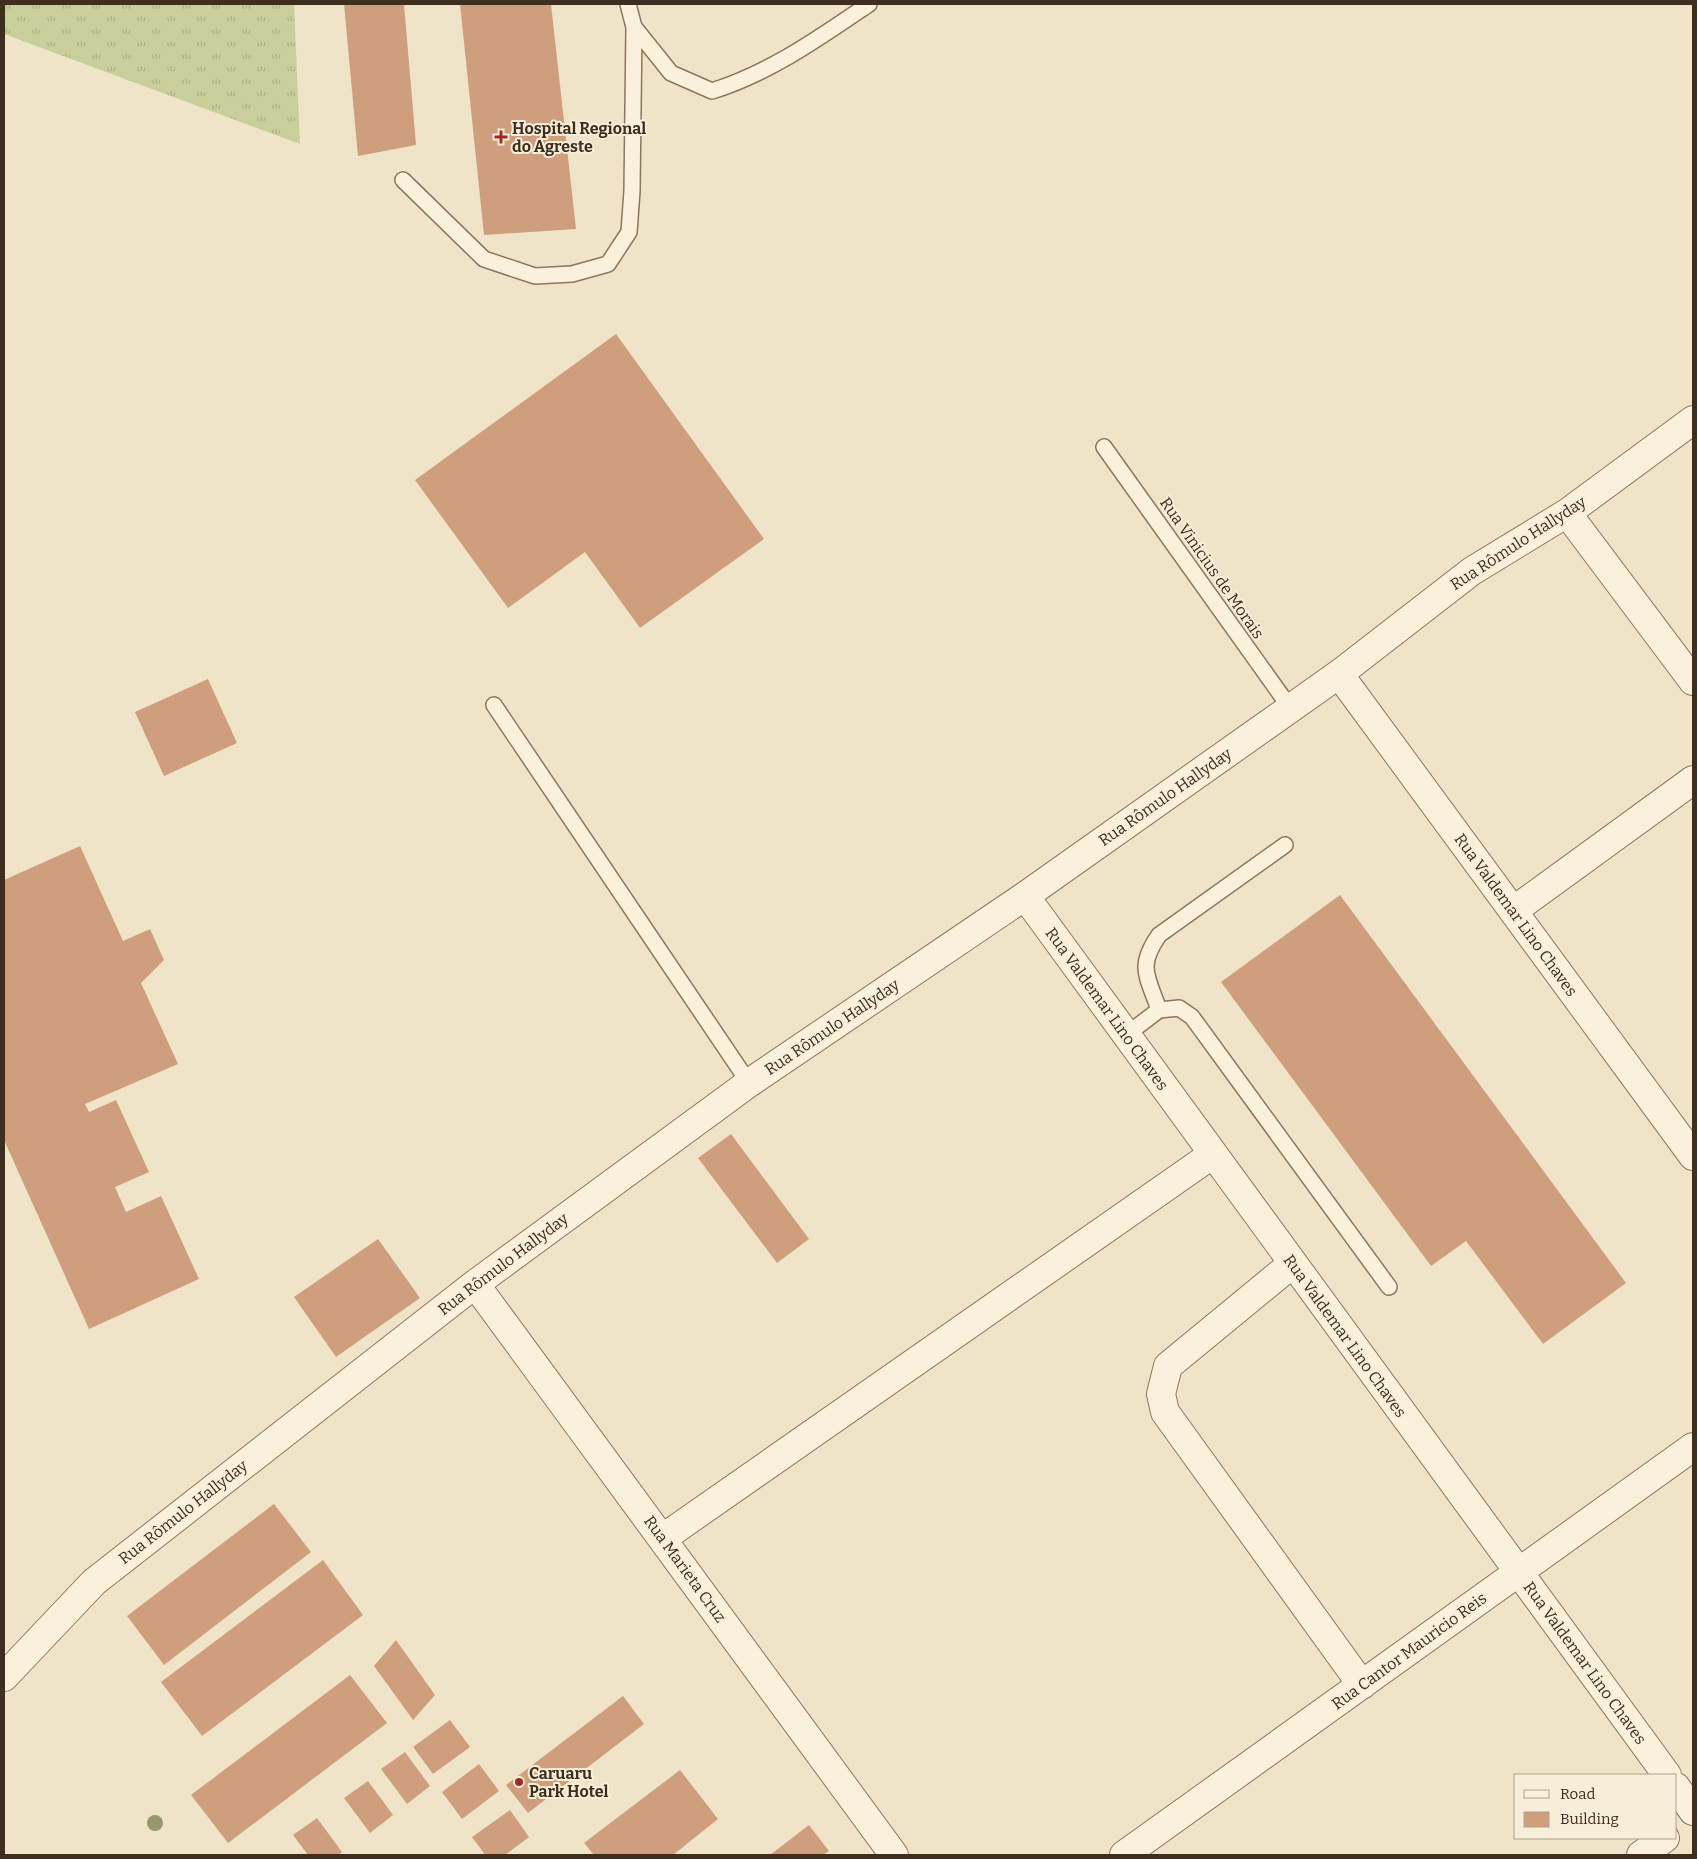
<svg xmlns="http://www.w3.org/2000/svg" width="1697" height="1859" font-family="Bitter,serif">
  <defs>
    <pattern id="grass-tufts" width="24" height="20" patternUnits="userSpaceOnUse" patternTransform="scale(1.25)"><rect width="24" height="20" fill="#c9cf9b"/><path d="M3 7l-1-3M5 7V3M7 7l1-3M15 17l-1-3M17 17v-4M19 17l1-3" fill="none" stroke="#aeb285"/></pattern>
  </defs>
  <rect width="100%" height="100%" fill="#f0e4c8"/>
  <!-- grass -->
  <path fill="url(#grass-tufts)" d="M4,4H294L300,144L4,34Z"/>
  <!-- building -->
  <path fill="#cf9f7d" d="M344,4H404L416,145L358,156Z
    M460,4H551L576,229L484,235Z
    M616,334L764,539L640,628L585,552L508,608L415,480Z
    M208,679L237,743L164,776L135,712Z
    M80,846L123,941L150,929L164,960L141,983L178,1064L85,1104L89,1112L116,1100L149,1172L115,1187L126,1212L161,1196L199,1279L89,1329L4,1140V880Z
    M1340,895L1626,1283L1543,1344L1466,1241L1431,1266L1221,982Z
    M731,1134L809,1239L777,1263L698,1158Z
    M378,1239L420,1298L336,1357L294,1297Z
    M274,1504L311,1552L164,1665L127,1616Z
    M323,1560L363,1615L202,1736L161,1682Z
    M396,1640L435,1695L413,1720L374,1666Z
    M350,1675L387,1723L228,1843L191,1795Z
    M623,1696L644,1724L528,1813L506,1785Z
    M450,1720L470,1747L433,1774L413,1747Z
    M405,1752L430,1786L407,1804L381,1769Z
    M479,1764L499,1791L462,1819L442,1792Z
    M680,1770L718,1819L673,1855H594L584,1843Z
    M368,1781L393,1815L370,1833L344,1798Z
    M510,1810L529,1837L505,1855H485L472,1837Z
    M317,1818L342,1852L338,1855H308L293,1835Z
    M809,1825L829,1851L823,1855H770Z"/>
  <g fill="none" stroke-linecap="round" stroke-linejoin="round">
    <!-- lane casing -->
    <g stroke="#8d765c" stroke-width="18">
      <path id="lane" d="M634,27L671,73L712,91C770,73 819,38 869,4
        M403,180L484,259L535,276L572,274L608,264L629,232L632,191L634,27L628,4
        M1104,447L1291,709
        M494,705L749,1083
        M1159,1010C1147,975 1137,967 1159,935L1285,845
        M1126,1035L1159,1010L1179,1008L1192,1017L1389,1287"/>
    </g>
    <!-- street casing -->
    <g stroke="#8d765c" stroke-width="30">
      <path id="street" d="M1567,513L1693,681
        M1339,674L1693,1156
        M1025,896L1667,1775
        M1513,911L1693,780
        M1292,1264L1168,1366L1161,1394L1165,1412L1362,1685
        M475,1284L894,1855
        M663,1538L1213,1154
        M4,1677L94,1582L475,1284L749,1083L1025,896L1339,674L1472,571L1567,513L1693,420
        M1676,1787L1693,1811
        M1124,1855L1693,1447
        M1641,1855L1665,1838"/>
    </g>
    <!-- lane -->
    <use href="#lane" stroke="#faf1dc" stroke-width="15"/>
    <!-- street -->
    <use href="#street" stroke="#faf1dc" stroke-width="28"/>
  </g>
  <!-- trees -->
  <circle fill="#96986f" cx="155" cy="1823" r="8"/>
  <!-- markers -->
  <g fill="#9e2a2b" stroke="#f7eed8" stroke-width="2">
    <path d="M498.5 129.5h5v5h5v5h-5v5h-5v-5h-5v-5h5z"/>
    <circle cx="519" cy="1782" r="5"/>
  </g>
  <g text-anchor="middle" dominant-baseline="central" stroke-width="4" stroke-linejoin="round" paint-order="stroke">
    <!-- poi labels -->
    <g font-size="16" font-weight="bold" fill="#3d2e20" stroke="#f7eed8" text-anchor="start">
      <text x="512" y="128">Hospital Regional<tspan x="512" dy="18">do Agreste</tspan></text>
      <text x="529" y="1773">Caruaru<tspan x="529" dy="18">Park Hotel</tspan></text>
    </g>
    <!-- street labels -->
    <g font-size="16" fill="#3d2e20" stroke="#f7eed8">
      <text transform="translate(1518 543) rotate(-33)">Rua Rômulo Hallyday</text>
      <text transform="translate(1212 568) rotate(55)">Rua Vinicius de Morais</text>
      <text transform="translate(1165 797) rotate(-35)">Rua Rômulo Hallyday</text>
      <text transform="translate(1516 915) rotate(54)">Rua Valdemar Lino Chaves</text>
      <text transform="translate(1107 1009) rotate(54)">Rua Valdemar Lino Chaves</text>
      <text transform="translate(832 1027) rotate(-34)">Rua Rômulo Hallyday</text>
      <text transform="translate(503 1264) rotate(-37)">Rua Rômulo Hallyday</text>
      <text transform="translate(1345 1336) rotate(54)">Rua Valdemar Lino Chaves</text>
      <text transform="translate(183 1512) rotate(-38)">Rua Rômulo Hallyday</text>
      <text transform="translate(685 1569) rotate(54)">Rua Marieta Cruz</text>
      <text transform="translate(1409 1651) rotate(-36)">Rua Cantor Mauricio Reis</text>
      <text transform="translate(1585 1663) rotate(54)">Rua Valdemar Lino Chaves</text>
    </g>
  </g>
  <!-- border -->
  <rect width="1697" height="1859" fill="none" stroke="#3d2e20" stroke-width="10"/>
  <!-- legend -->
  <rect x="1514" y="1774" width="162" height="65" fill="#f7eed8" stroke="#ada18e"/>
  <rect x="1524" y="1790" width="25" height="8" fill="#faf1dc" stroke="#ada18e"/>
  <text x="1560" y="1799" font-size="15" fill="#3d2e20">Road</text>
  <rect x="1524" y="1812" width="25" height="15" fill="#cf9f7d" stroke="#ada18e"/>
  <text x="1560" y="1824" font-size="15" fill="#3d2e20">Building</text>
</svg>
